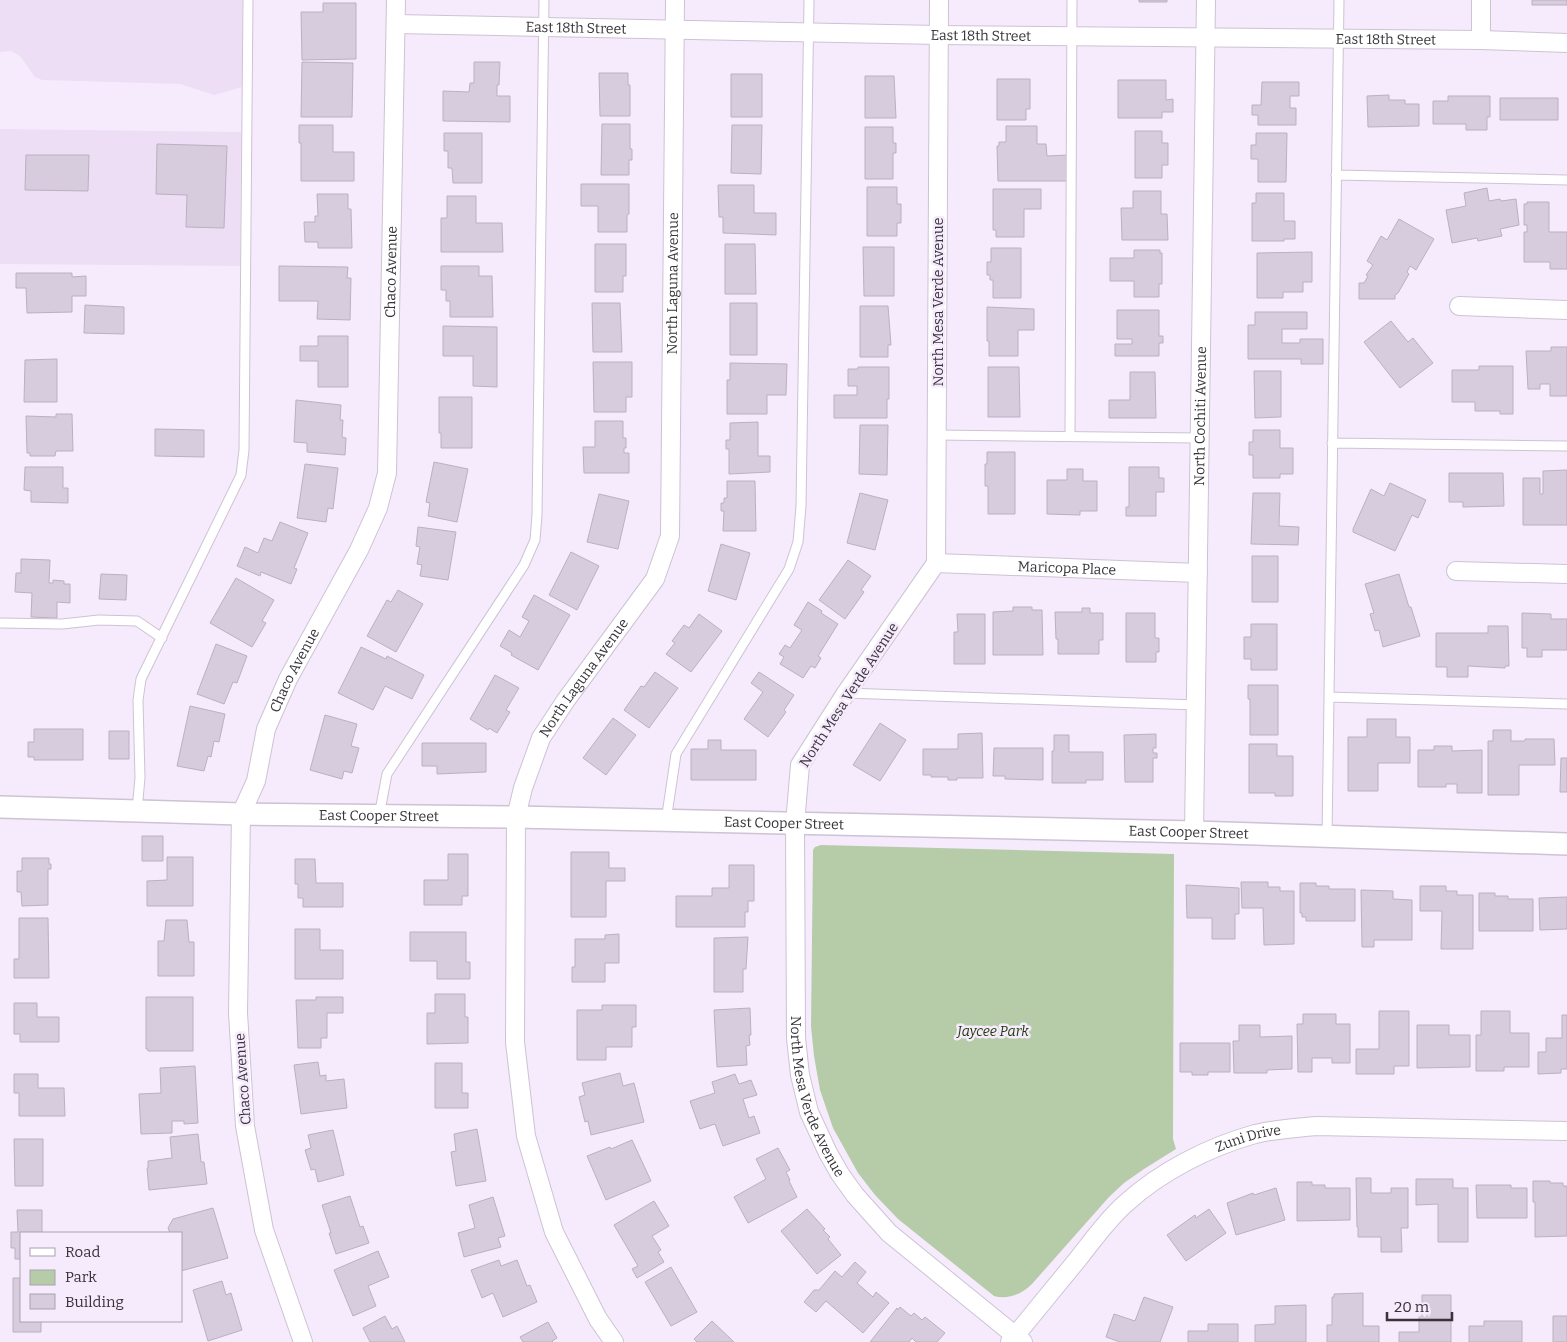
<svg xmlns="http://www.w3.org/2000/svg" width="1567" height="1342" font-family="Bitter,serif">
  <rect width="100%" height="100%" fill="#f6ebfd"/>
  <!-- built -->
  <path fill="#eddef6" d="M0,0H242V87L214,95L180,84L42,80L35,77L20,56L11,51L0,52Z
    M0,129L241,132L240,266L0,264Z"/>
  <!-- green -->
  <path fill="#b6cca8" d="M821,845L1174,854L1173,1139L1176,1149L1144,1169L1124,1183L1109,1197L1032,1284C1022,1294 1008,1300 994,1296L898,1219L875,1195L858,1173L833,1128L820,1090L814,1056L811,1026L813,850L815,847Z"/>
  <!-- building -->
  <path fill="#d7ccdd" stroke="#bab0c0" d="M1139,0H1167V2H1139Z
    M1532,0H1567V5H1532Z
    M323,3H356V59L302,60L301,12H323Z
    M302,62L353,63L352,117H301Z
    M474,62H500L499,85H497V96H510V122L443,121V91L469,92L470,83H474Z
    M599,73H628V85H630V116H600Z
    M731,74H762V117H731Z
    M865,76H894L896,118H865Z
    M997,79H1030V109H1026V120H997Z
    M1118,80H1166V100L1173,99V112H1162V118H1118Z
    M1262,82H1299V96H1290V108H1296V125H1258V115H1252V105H1261Z
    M1389,95V100H1405V104H1419V126L1368,127L1367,96Z
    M1448,96H1490V117H1487V130H1466V124H1433V101H1448Z
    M1500,98H1558V120H1500Z
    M602,124H630V149H632V160H629V175H601Z
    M299,125H333V152H354V181H301V143H299Z
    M732,125H762L761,174L731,173Z
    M1006,126H1037V144H1046L1047,156L1068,155L1069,181H998L997,146H999V142H1006Z
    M865,127H893V143H896V153H893V179H865Z
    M1135,131H1162V143H1168V165H1162V178H1135Z
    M444,133H482V183H453L452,168H448V151H444Z
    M1256,133H1287L1286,182H1258V159H1251V145H1256Z
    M157,144L227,146L224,228L186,227L187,195L156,194Z
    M26,155H89L88,191L25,190Z
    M581,184H629V214L627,215V232H598V206H581Z
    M718,185H754V213H776V235L723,233V217H719Z
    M867,187H897V204H901V223H897V236H867Z
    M1487,188L1489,201L1500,199L1501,201L1516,199L1519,225L1500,229L1502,236L1478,241L1477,238L1452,243L1446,210L1466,206L1464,193Z
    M993,189H1041V209H1024V237H996V230H993Z
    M1133,191H1161V214H1167L1168,240H1122L1121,208H1133Z
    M1256,193H1284V221H1295V239H1284V241H1252V203H1256Z
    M317,194H348V209H351L352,248H318V242H305L304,222H315V216H318Z
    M447,196H476V223H502L503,252H441V218H447Z
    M1527,202H1549V232H1567V269H1550V262H1524V232H1527V225H1524V204H1527Z
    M1399,219L1434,239L1416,270L1410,266L1407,272L1409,274L1398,293L1395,295V299H1359V283H1364L1368,276L1366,275L1373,265L1367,261L1381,236L1387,240Z
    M595,244H626V276H623V292H595Z
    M725,244H755L756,294H725Z
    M863,247H894V296H864Z
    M991,248H1021V298H993V280H990V275H987V262H991Z
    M1134,250H1160V253H1162V284H1159V297H1134V281H1110V258H1134Z
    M1312,252V282H1303V292H1283V298H1257V253Z
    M279,266L348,267L347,278H351L350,320L317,319L318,301H279Z
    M441,266H479V276H492L493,317H450V301H446V290H441Z
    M16,273H72V277L86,276V296H72V312L27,313L26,288H16Z
    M592,303H620L622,352H593Z
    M730,303H757V355H730Z
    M85,305L124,307V334L84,333Z
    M860,306H888L891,345H888V357H860Z
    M987,307L1034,309V330H1018V356H989V341H987Z
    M1117,310H1159V336H1163V343H1159V356H1115V344H1132V339H1117Z
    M1255,312H1307V329H1282V343H1300V339H1323V364H1301V359H1248V325H1255Z
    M1391,321L1408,342L1413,338L1433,363L1400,388L1364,342Z
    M443,326L497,327V387L473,386V356H443Z
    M318,336H348V387H318V361H300V346H318Z
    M1551,347H1567V396H1550V384H1540V389H1528L1526,351H1551Z
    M57,359V402H24L25,360Z
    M593,362H632V397H626V412H594Z
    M730,363L787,364L786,395H767V414H727V380H730Z
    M1479,366H1513V414H1500V411H1475V402H1452V370H1479Z
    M858,367H889V399H887V418H834V395H857V386H848V369H858Z
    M988,367H1019L1020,417H988Z
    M1254,371H1281V417L1255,418Z
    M1130,372H1155L1156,418H1109V400H1130Z
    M439,397H472V448H441V433H439Z
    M296,400L341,405L340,420H343L342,437L346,438L345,455L307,452V443L294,442Z
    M56,414H72L73,451H56L55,456H30V453H27L26,416L56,417Z
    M595,421H623V438H626V448H624V453H629V473H584L583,447H595Z
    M758,422V456H770V472L729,474V449H726V440H730V423Z
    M860,425H888L887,475L859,474Z
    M155,429L204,430V457L155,456Z
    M1253,430H1280V448H1293V474H1280V478H1253V455H1249V442H1253Z
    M987,452H1015V514H988V486H985V464H987Z
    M434,462L468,469L457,522L428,516L430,503L426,502Z
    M305,464L338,468L333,509L328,508L326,522L297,518Z
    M25,467H63V488H68V503L31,502V491L24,490Z
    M1129,467H1159V478H1164V492H1156V516H1126V507H1129Z
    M1067,469H1083V481H1097V511H1080V515L1047,514V480H1067Z
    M1567,470V525H1523V478H1540V494H1543V471Z
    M1449,473H1503L1504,506L1463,507V502H1449Z
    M727,481H755L756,531H723L724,511H721V503H724V498H727Z
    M1390,483L1426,500L1418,518L1412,515L1395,551L1353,532V529L1371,489L1384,496Z
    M860,493L888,500L875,550L847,543Z
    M1253,493H1280L1279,526L1299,527L1298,545L1251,544Z
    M599,494L629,501L618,549L587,542Z
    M280,522L308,533L294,568L297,569L291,584L261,572L260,576L237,566L245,547L258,553L264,538L272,541Z
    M418,527L456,532L448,580L420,576L422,565L417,564L420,547L416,546Z
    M721,544L750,553L736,600L708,591Z
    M571,552L599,566L577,610L549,595Z
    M1252,556H1278V602H1252Z
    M21,559L50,560L49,583H53V580L64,581V584H70V603L57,602V618L31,617L32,593L15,592L16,573H21Z
    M848,560L871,576L861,590L864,592L845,619L819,600Z
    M101,574L127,575L126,600L99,599Z
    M1399,574L1409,607H1411L1420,636L1383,647L1379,630L1375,631L1370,614L1374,613L1365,584Z
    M236,578L274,600L262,621L266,623L252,647L210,623Z
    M398,590L423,604L396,652L367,636L387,600L391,602Z
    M534,595L570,615L538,670L511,655L512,653L500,646L509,630L520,637L529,621L522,617Z
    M808,602L822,611L821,613L838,624L818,656L821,658L815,668L811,666L803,678L780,664L784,657L779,654L785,645L790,648L802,630L794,625Z
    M1013,607H1032V610H1042L1043,655H993V612L1013,611Z
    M1082,608H1090V613H1103V640H1099V654H1058V639H1056L1055,612H1082Z
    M1126,613H1155V638H1159V652H1156V662H1126Z
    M1522,613L1551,614V619H1567V650H1542V657H1527V648H1522Z
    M699,614L722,631L691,672L666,654L675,643L672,641L684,625L689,628Z
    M957,614H985V664H954V632H958Z
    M1251,624H1277V670H1251V659H1244V637H1251Z
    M1488,626H1508L1509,666H1505V668L1468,666V677H1447V667H1436V633H1488Z
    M216,644L247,656L237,683L233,682L224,704L197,694Z
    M361,647L386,659L387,656L424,675L412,699L385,686L373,710L338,693Z
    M655,672L678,688L649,728L624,710L641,686L644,687Z
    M759,672L794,695L784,710L786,712L768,737L744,719L763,692L751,683Z
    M495,675L519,688L506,710L510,712L497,733L489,728L488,730L470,719Z
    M1248,685H1278V735H1250V699H1248Z
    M190,706L225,714L219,742L214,741L211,757L208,756L204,771L177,766Z
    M325,715L357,724L351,746L359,748L352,773L344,771L342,779L310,770Z
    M613,718L636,735L606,775L583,758Z
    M1367,719H1396V737H1410V763H1378V791H1348V737H1367Z
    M880,723L906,740L880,781L853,765Z
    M34,729H83V760H34V757H28V742H34Z
    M1493,730H1511V741H1525V739H1554L1555,765H1519V795H1488V741H1493Z
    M109,731H129V759H109Z
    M982,733L983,778H957V780H948V777H931V775H923V749H958V734Z
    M1156,734V748H1153V753H1157V758H1153V782H1125L1124,735Z
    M1054,735H1069V752H1103V780H1086V783H1052V751H1054Z
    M708,740H721V750H756V780H691V749H708Z
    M422,743H486V772L437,774V766H422Z
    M1249,744H1277V756H1293V796H1275V793H1249Z
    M1434,746H1452V751L1482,750V793H1457V784H1446V787H1418V750H1434Z
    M994,748H1043V780L1005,779V776H993Z
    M1561,758H1567V792H1560Z
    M142,836H163V861H142Z
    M571,852H609V868H625V881H606V917H571Z
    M448,854H468V896H462V905H424V880H448Z
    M167,857H193V906H147V881L167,880Z
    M22,858H49V864H51V869H48V905L22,906L21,892H17V871H22Z
    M295,859H315L316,883H343V907H303V898H298V884H295Z
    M729,865H754V901H748V912H745V927H676V896H712V888H729Z
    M1241,882H1268V887H1280V891H1294V944L1264,945L1263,908H1242Z
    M1300,883H1316V886H1329V889H1355V921H1306V917H1302V913H1300Z
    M1186,885L1239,888V914H1235V939H1212V918H1187Z
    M1420,886H1446V891H1457V895H1473V949H1441L1442,911H1420Z
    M1361,890L1393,891V899L1412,900V940H1374V947H1362Z
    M1479,893H1495V896H1508V899H1533V931H1479Z
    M1567,897V929L1540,930L1539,898Z
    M19,918H48L49,978H14V959H19Z
    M166,920H187L189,942H194V976H158V941H164Z
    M295,929H320V950H343V979H295Z
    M410,932H466V962H470V979H437V961H410Z
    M619,934V963H605V982H572V967H575V939H605V935Z
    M748,937L746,969H743V992H714V938Z
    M435,994H465V1017H468V1043L427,1044V1013H435Z
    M146,997H193V1051H148V1049H146Z
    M316,997H343V1013H327V1038H321V1048H298L296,1000H316Z
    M14,1003H37V1017H59V1042H20V1034H14Z
    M602,1005H636V1027H632V1047H606V1060H577V1010H602Z
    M750,1008L751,1035H749L750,1045L746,1046L747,1065L717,1067L714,1010Z
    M1379,1011H1409V1066H1394V1074H1356V1049H1379Z
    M1481,1011H1510V1033H1529V1067H1504V1071H1476V1035H1481Z
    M1303,1014H1336V1024H1350V1063H1332V1058H1312V1072H1298L1297,1024H1303Z
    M1562,1015H1567V1069H1561V1073L1538,1074V1052H1546V1038H1562Z
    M1239,1025H1260V1037L1292,1036V1069L1267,1070V1073H1234L1233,1041H1239Z
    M1417,1025H1449V1035H1470V1067L1417,1068Z
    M1180,1043H1230V1072H1208V1075H1192V1072H1180Z
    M318,1062L320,1076L326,1075V1081L344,1079L347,1108L301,1114L294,1065Z
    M435,1063H462V1093H468V1108H435Z
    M195,1066L198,1123L184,1124V1121H172V1133L141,1134L139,1094L161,1093L160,1068Z
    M620,1073L623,1086L634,1083L644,1122L591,1135L588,1121L585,1122L579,1097L585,1095L582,1083Z
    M14,1074H38V1088H64L65,1116H19V1093H14Z
    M735,1074L739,1084L751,1080L757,1095L743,1099L749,1118L754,1116L760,1133L723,1146L715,1124L700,1129L690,1101L715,1093L712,1082Z
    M477,1129L486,1181L456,1186L451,1152L456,1151L454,1134Z
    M333,1130L344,1175L318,1182L315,1169L311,1170L305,1150L311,1148L308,1135Z
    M198,1134L201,1162H204L207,1184L149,1190L147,1168H148V1161L172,1158L170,1137Z
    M14,1139H43V1186H15Z
    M632,1140L651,1181L606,1200L587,1156L610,1147L611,1149Z
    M778,1148L790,1170L786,1172L790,1180L789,1181L797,1197L748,1223L734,1197L766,1179L756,1159Z
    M1356,1178H1371V1193H1391V1188H1408V1228H1401L1402,1252H1381V1237H1358V1227H1357Z
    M1416,1179H1453V1188H1468V1242H1438V1204L1416,1205Z
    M1533,1181H1550V1183H1563V1186H1567V1236L1535,1237V1202H1533Z
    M1297,1182H1312V1185H1325V1188H1350V1220L1297,1221Z
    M1476,1185H1511V1188H1527V1218H1477Z
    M1276,1188L1285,1220L1236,1235L1227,1203L1253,1193L1254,1195Z
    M350,1196L360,1227L363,1226L369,1243L336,1254L329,1233H331L322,1205Z
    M493,1197L505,1236L498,1238L501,1247L464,1257L458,1233L475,1228L469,1205Z
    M654,1201L669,1226L652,1236L661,1250L658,1252L664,1262L637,1278L632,1269L638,1266L614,1225Z
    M213,1208L228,1258L181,1271V1233H170L168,1228L173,1219Z
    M807,1209L825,1229L823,1230L830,1237L828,1239L841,1255L817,1274L781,1231Z
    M1209,1209L1226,1233L1186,1261L1167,1235L1195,1215L1196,1218Z
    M17,1210H42V1233H21V1259H15V1248H11V1232H18Z
    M378,1251L389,1277L368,1286L376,1306L353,1316L334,1270Z
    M499,1260L501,1266L517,1260L527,1286L530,1285L537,1302L503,1317L493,1293L482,1298L471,1270Z
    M855,1262L866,1272L857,1283L873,1297L876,1292L889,1303L863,1333L826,1301L816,1312L804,1302L814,1290H819L835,1271L842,1277Z
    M671,1267L697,1312L671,1326L645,1282Z
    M13,1278H21V1321H41V1332H13Z
    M222,1281L226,1295L231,1293L242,1330L208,1341L193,1290Z
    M1363,1293V1326H1379V1342H1327V1325H1332V1297H1334V1294Z
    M1422,1295H1451V1342H1399V1332H1419V1310H1422Z
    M1144,1297L1173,1307L1160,1342H1120L1106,1337L1114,1314L1135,1321Z
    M1306,1305V1342H1255V1325L1275,1324V1306Z
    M900,1307L911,1316L914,1313L922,1320L925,1317L945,1333L937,1342H916L912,1338L909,1342H870L897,1308L898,1310Z
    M385,1316L392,1329L397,1326L405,1342H370L363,1328Z
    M1553,1316H1567V1342H1553Z
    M712,1321L734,1342H697L694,1339Z
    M1484,1321H1522V1342H1469V1326H1484Z
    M548,1322L557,1338L552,1341L553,1342H523L520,1337Z
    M1208,1324H1238V1342H1188V1331H1208Z"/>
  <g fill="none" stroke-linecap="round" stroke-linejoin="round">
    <!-- service casing -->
    <g stroke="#cdc3d3" stroke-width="11">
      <path id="service" d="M1336,175L1567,180
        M937,435L1200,438
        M1070,436L1072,0
        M1332,443L1567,446
        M0,623L62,624L99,620L137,621L162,638
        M846,693L1197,705
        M1329,697L1567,704
        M137,810L140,778L138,700L141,679L241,475L244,450L248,0
        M379,816L387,774L524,565L535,540L537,515L544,0
        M666,821L676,754L789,569L798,542L801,506L809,0
        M1327,837L1339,0"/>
    </g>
    <!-- minor casing -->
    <g stroke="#cdc3d3" stroke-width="20">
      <g id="minor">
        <path id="s1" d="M939,0L936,563L846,693L800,765L795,824L796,1038L800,1075L809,1112L828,1153L840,1174L855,1195L889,1233L1023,1342"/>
        <path id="s2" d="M396,24L939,35L1481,40L1567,43"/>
        <path d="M1481,40V0"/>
        <path d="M1459,306L1567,310"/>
        <path id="s3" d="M936,563L1198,573"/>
        <path d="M1456,571L1567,574"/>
        <path id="s4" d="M1194,832L1206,0"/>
        <path id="s5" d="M303,1342L264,1230L245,1126L238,1013L241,814L256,781L266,729L288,679L359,550L378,508L387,473L396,0"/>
        <path id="s6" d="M614,1342L598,1319L554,1232L526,1136L515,1042L516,817L523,788L541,738L566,700L655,579L670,536L675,0"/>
        <path id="s7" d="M1010,1342C1033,1314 1055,1287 1078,1259C1093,1240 1107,1220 1125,1204C1161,1171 1209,1147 1255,1134C1275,1129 1296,1128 1316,1126L1567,1131"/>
      </g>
    </g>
    <!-- tertiary casing -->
    <g stroke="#cdc3d3" stroke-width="24">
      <g id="tertiary">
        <path id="s8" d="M0,807L241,814L516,817L1194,832L1567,844"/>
      </g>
    </g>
    <!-- service -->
    <use href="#service" stroke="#fff" stroke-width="9"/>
    <!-- minor -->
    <use href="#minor" stroke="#fff" stroke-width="18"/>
    <!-- tertiary -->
    <use href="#tertiary" stroke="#fff" stroke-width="21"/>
  </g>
  <g text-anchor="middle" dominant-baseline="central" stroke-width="5" stroke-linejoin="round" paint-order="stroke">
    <!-- street labels -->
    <g font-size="14" fill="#373339" stroke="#f6ebfd">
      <text stroke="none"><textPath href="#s2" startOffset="180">East 18th Street</textPath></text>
      <text stroke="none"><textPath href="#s2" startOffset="585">East 18th Street</textPath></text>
      <text stroke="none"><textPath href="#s2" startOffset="990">East 18th Street</textPath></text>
      <text stroke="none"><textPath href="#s5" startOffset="1111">Chaco Avenue</textPath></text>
      <text stroke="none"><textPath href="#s6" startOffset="1122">North Laguna Avenue</textPath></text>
      <text transform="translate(938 302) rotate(-90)">North Mesa Verde Avenue</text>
      <text stroke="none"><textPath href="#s4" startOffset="416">North Cochiti Avenue</textPath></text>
      <text stroke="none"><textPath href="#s3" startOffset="131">Maricopa Place</textPath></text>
      <text stroke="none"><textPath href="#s5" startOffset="691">Chaco Avenue</textPath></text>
      <text stroke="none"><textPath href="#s6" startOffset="702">North Laguna Avenue</textPath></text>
      <text transform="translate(849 695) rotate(-57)">North Mesa Verde Avenue</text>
      <text stroke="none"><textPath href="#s8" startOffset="379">East Cooper Street</textPath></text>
      <text stroke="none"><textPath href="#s8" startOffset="784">East Cooper Street</textPath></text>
      <text stroke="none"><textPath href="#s8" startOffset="1189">East Cooper Street</textPath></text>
      <text transform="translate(243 1079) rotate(-94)">Chaco Avenue</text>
      <text stroke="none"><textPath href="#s1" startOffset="1142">North Mesa Verde Avenue</textPath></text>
      <text stroke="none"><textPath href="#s7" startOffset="321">Zuni Drive</textPath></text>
    </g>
    <!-- park labels -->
    <g font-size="14" font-style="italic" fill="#1e3806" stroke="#f6ebfd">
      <text x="993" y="1031">Jaycee Park</text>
    </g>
  </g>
  <!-- legend -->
  <rect x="20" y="1232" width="162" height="90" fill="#f6ebfd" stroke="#aaa1af"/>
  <rect x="30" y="1248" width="25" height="8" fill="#ffffff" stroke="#aaa1af"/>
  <text x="65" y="1257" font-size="15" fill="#373339">Road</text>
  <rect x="30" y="1270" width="25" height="15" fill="#b6cca8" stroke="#aaa1af"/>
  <text x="65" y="1282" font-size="15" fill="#373339">Park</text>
  <rect x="30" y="1294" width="25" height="15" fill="#d7ccdd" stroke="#aaa1af"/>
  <text x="65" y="1307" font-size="15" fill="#373339">Building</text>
  <!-- scale -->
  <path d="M1387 1312v8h65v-8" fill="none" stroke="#373339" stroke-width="2.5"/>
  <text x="1394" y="1312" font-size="15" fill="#373339" stroke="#f6ebfd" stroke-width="4" paint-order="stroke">20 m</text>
</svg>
